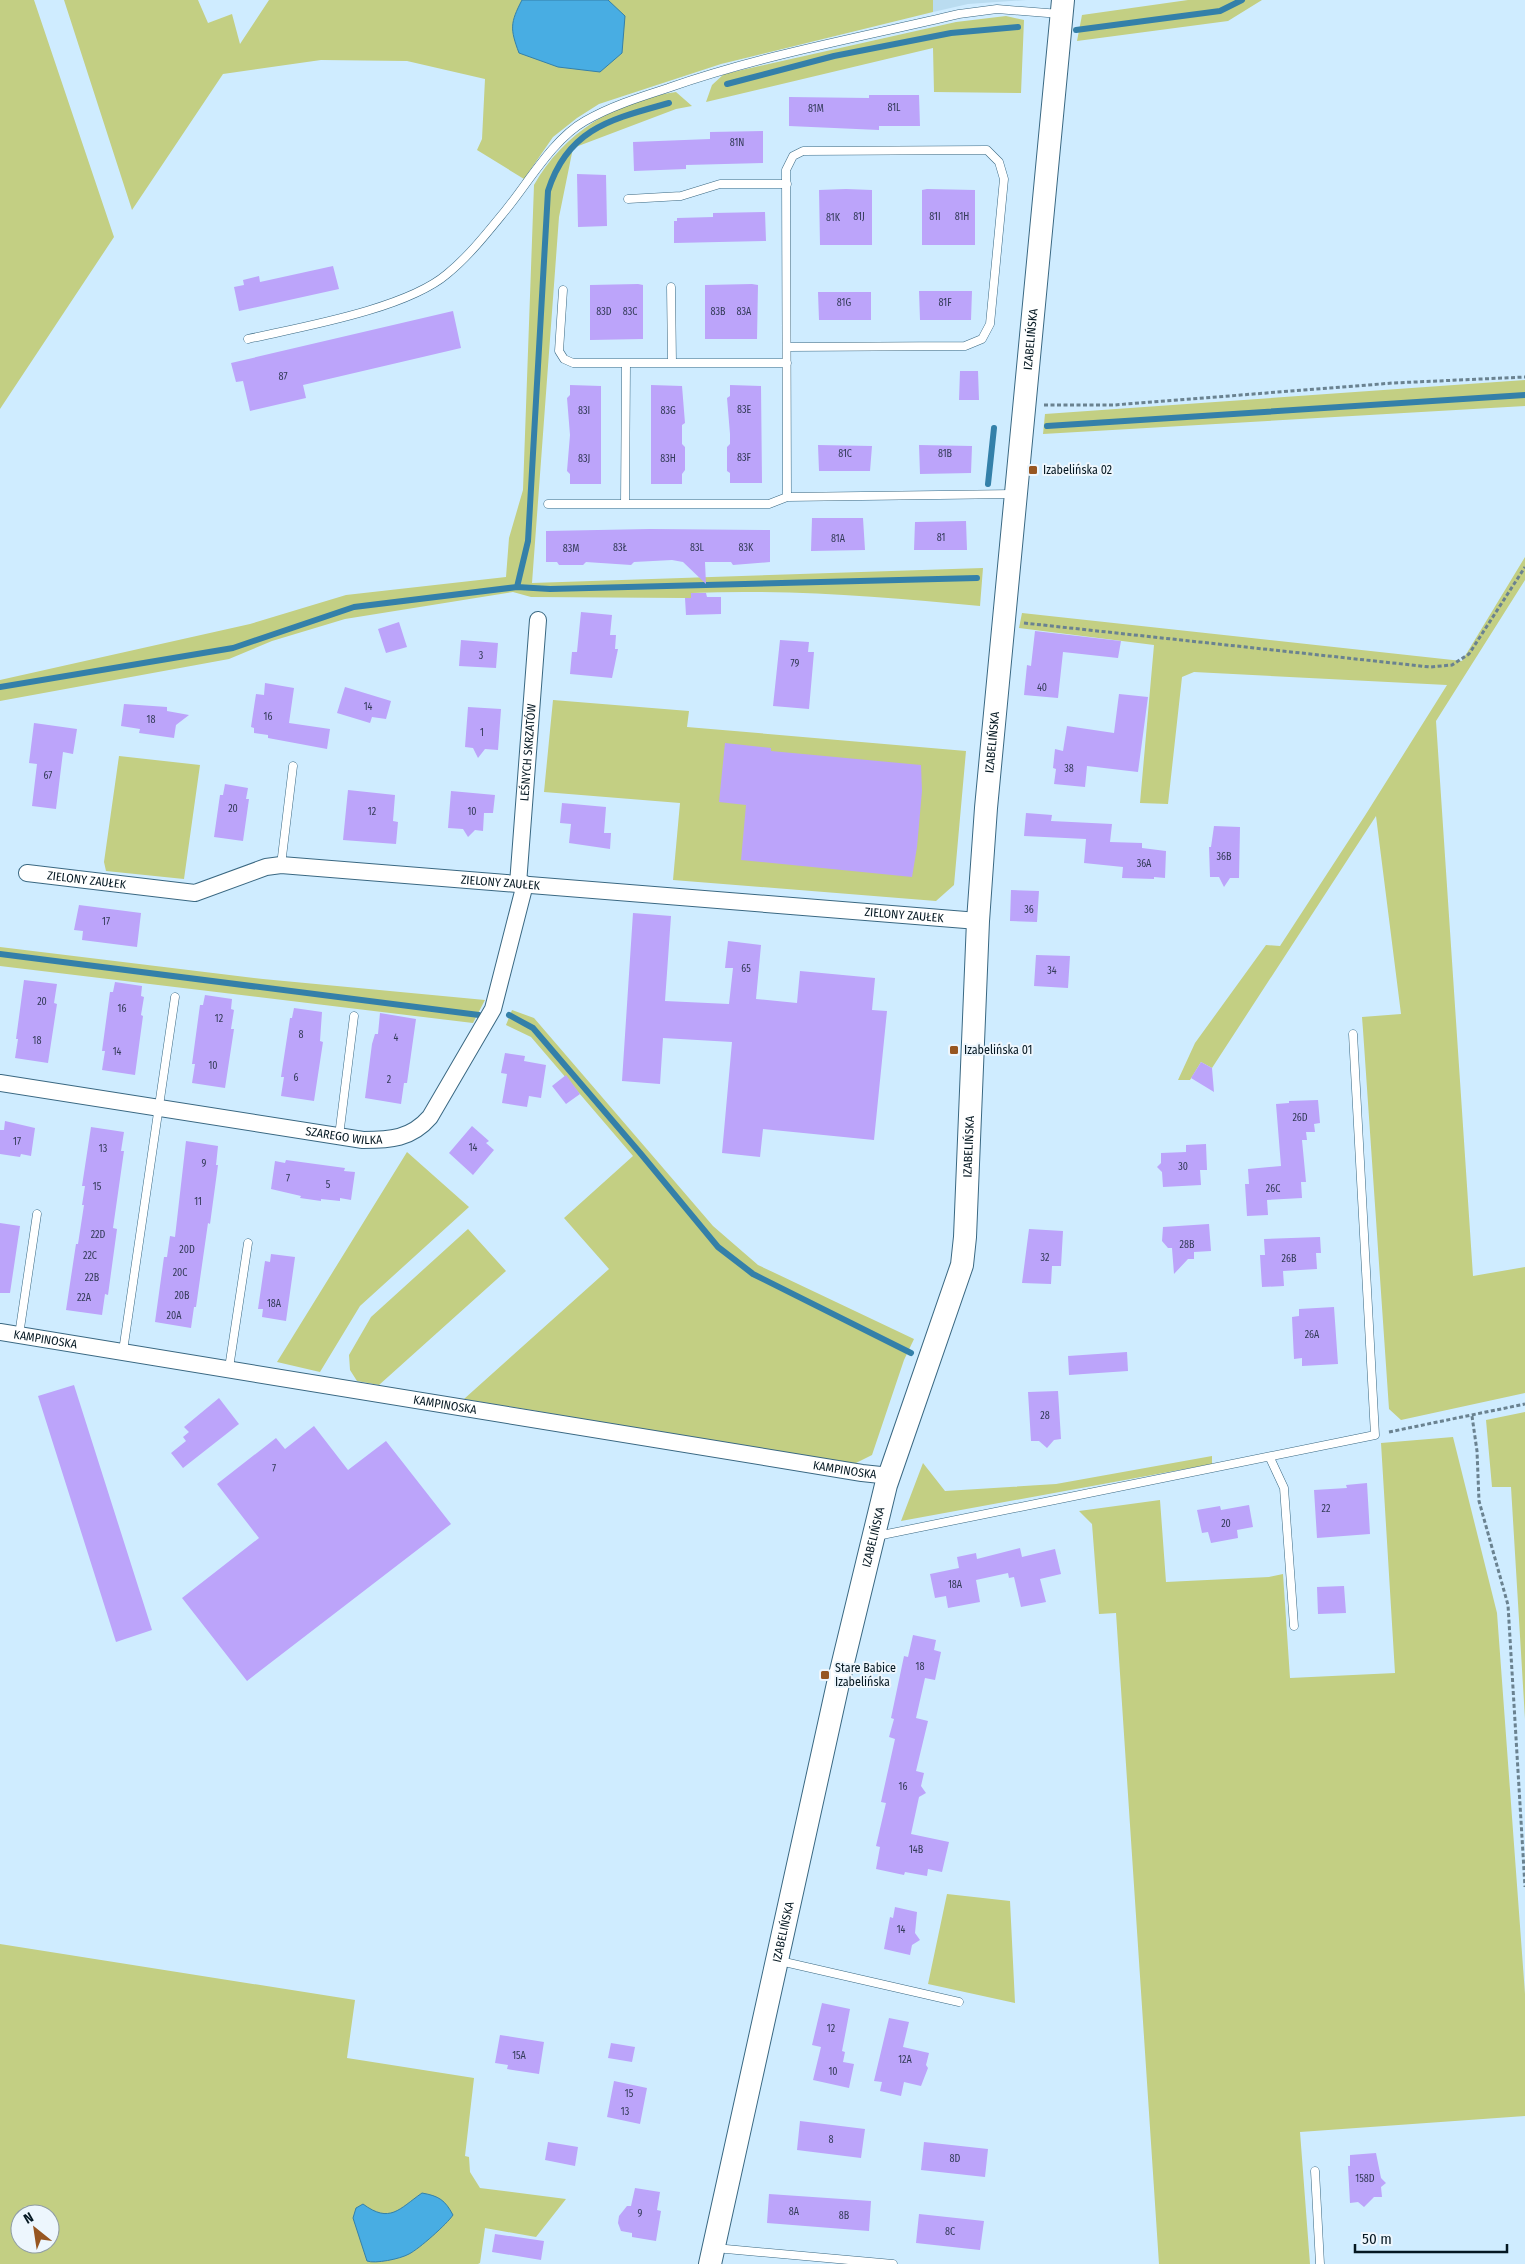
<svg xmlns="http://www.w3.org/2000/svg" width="1525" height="2264" font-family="'Fira Sans Condensed',sans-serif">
  <rect width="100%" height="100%" fill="#cfecff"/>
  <!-- built -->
  <path fill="#badcf0" d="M933,0H1027L968,4L933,12Z"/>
  <!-- green -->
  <path fill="#c3cf83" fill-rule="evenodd" d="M0,0H34L114,237L0,409Z
    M64,0H198L208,23L232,14L240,44L269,0H933V12L721,64L599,104L577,118L553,137L524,179L477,150L482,139L485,79L407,61L321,60L223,74L132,210Z
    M1188,0H1262L1228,21L1077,41L1082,15Z
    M1006,16L1024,20L1021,93L934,92L933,48L706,102L712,85L724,74L956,22Z
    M676,92L692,106L676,109L573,148L559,217L532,583L983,568L980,606C884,597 788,589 691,593V598H685L531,597L513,592L345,619L272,641L229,659L0,701V680L250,624L346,595L506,577L509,538L523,490L534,185C563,133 617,100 676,92Z
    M1525,380V406L1043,434L1045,414Z
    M1525,557V580L1436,721L1473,1276L1525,1267V1393L1401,1420L1389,1409L1363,1030L1362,1017L1401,1014L1376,816L1212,1068L1201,1062L1190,1080H1178L1195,1043L1266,945L1280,946L1366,814L1447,685L1194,672L1182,677L1168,804L1140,803L1154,645L1019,628L1022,613L1462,661Z
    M553,700L689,711L687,727L966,751L954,885L936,901L673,880L680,803L544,792Z
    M119,756L200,765L184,879L106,871L104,862Z
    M0,947L263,979L485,1000L473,1023L0,966Z
    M512,1010L534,1018L713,1226L758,1265L914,1339L904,1360L872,1455L854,1464L464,1399L609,1269L564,1218L633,1156L531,1037L506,1025Z
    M407,1152L469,1207L360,1306L320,1372L277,1362Z
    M468,1229L506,1271L379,1385L357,1381L350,1370L349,1355L371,1317Z
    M1525,1412V1719L1511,1487H1492L1486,1420Z
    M1453,1437L1497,1613L1525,1994V2116L1300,2132L1310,2264H1159L1116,1613L1099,1614L1092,1524L1079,1511L1160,1500L1166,1582L1269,1577L1283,1574L1290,1678L1395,1673L1381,1443Z
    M1212,1456V1464L901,1521L923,1463L945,1491L1056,1484Z
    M947,1894L1010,1901L1015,2003L928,1984Z
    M0,1944L355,2000L347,2058L474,2078L465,2156L469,2157L470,2172L480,2188L566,2199L536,2237L485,2228L480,2263L478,2264H0ZM20,2214H50V2244H20Z"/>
  <!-- water -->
  <path fill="#48ade3" stroke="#3480a9" d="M522,0H608L625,16L622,53L600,72L558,67L519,53C510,29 510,23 522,0Z
    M422,2193C439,2196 445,2200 453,2215C447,2224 419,2249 409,2254C400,2259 375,2264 367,2261L353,2218L356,2208L363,2204C390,2224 399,2209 422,2193Z"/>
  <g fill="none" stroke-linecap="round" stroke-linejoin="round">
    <!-- stream -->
    <path stroke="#3480a9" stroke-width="6" d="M1076,30L1220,11L1242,0
      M727,84L834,56L951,33L1018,27
      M1047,426L1525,395
      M988,484L994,428
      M517,587L528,541L548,191C568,128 612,119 669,103
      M0,687L233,648L354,607L517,587L550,589L977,578
      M0,954L479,1015
      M509,1015L533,1028L641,1154L718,1247L753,1274L911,1353"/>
  </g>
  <!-- building -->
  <path fill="#bca4fa" d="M869,95H919L920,126H879V130L789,126V97L869,98Z
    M763,131V163L686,165V169L634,171L633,142L710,139V132Z
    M577,174L606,175L607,226L578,227Z
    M846,189L872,190V245H820L819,190Z
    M927,189L975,190V245H922V190Z
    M765,212L766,241L674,243V221H677V218L713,217V213Z
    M333,266L339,289L239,311L234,287L244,285L243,280L259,276L260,282Z
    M638,284L643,285V339L590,340V285Z
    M752,284L758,285L757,339H705V285Z
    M919,291H972L971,320H920Z
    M818,292H871V320H819Z
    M453,311L461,348L303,385L306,398L250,411L243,381L236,382L231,363Z
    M960,371H978L979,400H959Z
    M570,385L601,386V484H570V474L567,471L570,435L567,398L570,395Z
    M651,385L682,386L685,423L682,425V444L685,447V470L682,474V484H651Z
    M730,385L761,386L762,483H730V473L727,471V447L730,444V434L727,398L730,396Z
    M818,445L872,446L870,471H819Z
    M919,445L972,446L971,473L920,474Z
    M812,518H863L865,550L811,551Z
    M966,521L967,550H914L915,522Z
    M650,529L770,530V562L733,565L731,562H705L706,584L683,562L672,560L634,562L631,565L586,562L583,565H559L557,562H546V531Z
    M691,593H706L707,597H721V614L686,615L685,598H691Z
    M581,612L612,615L610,635H616L615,649H618L612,678L570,674L572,652H577Z
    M399,622L407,647L386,653L378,629Z
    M1035,631L1121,641L1118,658L1063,652L1058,698L1024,695L1027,665L1031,666Z
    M461,640L498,643L496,668L459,666Z
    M780,640L809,642L808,652H814L809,709L773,706Z
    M265,683L294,688L289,723L330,729L327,749L268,738V735L254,733V728L251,727L256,694L264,695Z
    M345,687L391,701L386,719L372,717L370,723L337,713Z
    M1119,694L1148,697L1138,772L1087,766L1085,787L1054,784L1056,769L1053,768L1055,749L1063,751L1067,726L1114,733Z
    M124,704L167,707V711L189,715L176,725L174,738L139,733L140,729L121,726Z
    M468,707L501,709L498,750L485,749L478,758L473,748L465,747Z
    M34,723L77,729L73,754L63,752L56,809L32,806L37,764L29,763Z
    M725,743L771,748V751L921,765L922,791L917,847L912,877L741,860L746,805L719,802Z
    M225,784L248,788L246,799H249L243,841L214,837L220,795H223Z
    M348,790L395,795L393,821L398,822L396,844L343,840Z
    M451,791L495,795L493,813H484L483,831L475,830L468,837L463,829L448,828Z
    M562,803L606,807L604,833H611L610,849L569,843L571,824L560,823Z
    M1026,813L1052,815L1051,821L1112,824L1110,842L1142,843V848L1166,851L1165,878L1154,877V879L1122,878L1123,867L1084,863L1086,839L1024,836Z
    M1214,826L1240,827L1239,878H1230L1224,887L1219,877H1210L1209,847H1211Z
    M1011,890L1039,891L1037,922L1010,921Z
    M79,905L141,913L137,947L82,940L83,931L74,930Z
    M633,913L671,916L665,1001L729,1004L733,968H725L728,941L761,945L756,999L797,1003L800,971L875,978L872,1010L887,1011L874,1140L763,1129L760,1157L722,1153L732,1042L663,1038L660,1084L622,1081Z
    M1036,955L1070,956L1068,988L1034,986Z
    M24,980L57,984L54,1003L57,1004L48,1063L15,1058L18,1039H16Z
    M115,982L142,986L141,996L144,997L141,1015L143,1016L135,1075L102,1070L105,1051H102L110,992H113Z
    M205,995L232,999L231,1009L234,1010L231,1029H234L225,1088L192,1083L195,1064H192L200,1005H203Z
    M294,1008L322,1012L320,1041L323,1042L314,1101L281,1096L284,1077H281L290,1018H292Z
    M380,1013L416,1019L407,1083H404L401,1104L365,1098L372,1044L375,1034H378Z
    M505,1053L525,1056L524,1061L546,1065L541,1098L529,1096L527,1107L502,1103L507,1074L501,1073Z
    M1201,1062L1212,1068L1214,1092L1191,1078Z
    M566,1075L580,1094L566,1104L552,1086Z
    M1318,1100L1320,1123L1314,1124L1315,1132H1306L1307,1140H1302L1306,1182H1301L1302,1198L1267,1200L1268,1215L1247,1216L1245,1184H1249L1248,1169L1281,1166L1276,1104L1289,1103V1101Z
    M5,1121L35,1128L31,1156L21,1154L20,1157L0,1154V1130H4Z
    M472,1126L489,1141L486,1143L494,1150L473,1175L449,1153Z
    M91,1127L124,1132L121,1151H124L113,1228L117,1229L108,1295L105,1294L102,1315L66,1310L76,1244H78L84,1205H82L85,1186H82Z
    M186,1141L218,1146L216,1165H218L210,1224L208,1223L196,1307H194L191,1328L155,1322L164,1257H167L170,1236L175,1237Z
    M1206,1144L1207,1170H1200L1201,1185L1163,1187L1162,1172L1157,1167L1161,1163V1153L1186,1152V1145Z
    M286,1160L345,1168L344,1171L355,1172L351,1200L340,1198V1201L321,1199V1201L300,1198L301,1196L271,1189L275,1161L285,1163Z
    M0,1223L20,1226L10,1293H0Z
    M1209,1224L1211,1251L1194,1252V1259H1188L1174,1274L1172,1248H1168L1162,1241L1163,1227Z
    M1029,1229L1063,1231L1061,1266H1052L1051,1284L1022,1283Z
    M1320,1237L1321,1253H1316L1317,1269L1283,1271L1284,1286L1262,1287L1260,1255H1265L1264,1239Z
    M271,1254L295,1257L286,1321L262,1317L263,1309H258L265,1261L270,1262Z
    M1334,1307L1338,1364L1302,1366V1358L1294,1359L1292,1317L1299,1316V1309Z
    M1127,1352L1128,1371L1069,1375L1068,1356Z
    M74,1385L152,1630L116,1642L38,1396Z
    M1058,1391L1061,1439L1054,1440L1047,1448L1039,1441H1031L1028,1392Z
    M219,1398L239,1424L183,1468L171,1453L186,1441L183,1437L189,1432L184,1427Z
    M314,1426L348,1470L386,1441L451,1524L247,1681L182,1598L259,1538L217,1484L276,1438L285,1449Z
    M1367,1483L1370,1534L1317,1538L1314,1490L1347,1488L1346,1485Z
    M1249,1505L1253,1527L1237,1530L1238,1538L1211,1543L1208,1532L1202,1533L1197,1510L1220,1506L1221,1510Z
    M1020,1548L1022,1557L1055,1549L1061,1574L1040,1579L1046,1602L1021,1607L1014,1577L1009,1578L1008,1573L976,1580L980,1602L948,1608L946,1596L935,1598L930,1574L959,1568L957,1557L976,1553L977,1559Z
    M1344,1586L1346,1613L1318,1614L1317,1587Z
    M913,1635L936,1640L934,1650L941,1652L935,1680L925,1678L916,1718L928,1721L916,1771L924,1773L921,1786L926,1793L919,1797L911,1834L949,1842L942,1872L928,1869L927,1876L905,1872L904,1875L876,1869L880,1847L876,1846L886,1803L881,1802L895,1739L889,1737L894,1719L891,1718L904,1656L908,1657Z
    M895,1907L917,1912L915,1933L920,1940L912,1945L910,1955L884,1949L890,1917L893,1918Z
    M822,2003L850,2009L842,2051L845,2052L843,2062L854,2064L849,2088L813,2080L821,2047L812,2045Z
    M889,2018L909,2022L903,2047L929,2053L926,2065L928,2068L921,2086L904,2082L901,2096L880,2091L882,2082L874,2081Z
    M500,2035L544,2042L539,2074L507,2069L508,2065L495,2063Z
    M611,2043L635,2047L632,2062L608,2058Z
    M614,2081L647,2088L640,2124L607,2117Z
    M800,2121L865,2129L861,2158L797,2150Z
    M548,2142L578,2147L575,2166L545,2160Z
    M924,2142L988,2149L985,2177L921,2170Z
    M1376,2153L1381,2178L1386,2183L1381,2187L1382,2197H1374L1364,2207L1358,2202L1350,2203L1348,2166H1350V2155Z
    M635,2188L660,2192L657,2210L661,2211L656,2241L632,2237V2233L621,2231L618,2223L619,2216L627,2206H631Z
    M769,2194L871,2201L869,2231L767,2223Z
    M919,2214L984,2221L980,2250L916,2243Z
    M495,2234L544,2241L541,2260L492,2252Z"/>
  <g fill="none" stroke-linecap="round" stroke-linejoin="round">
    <!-- lane casing -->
    <g stroke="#3a6882" stroke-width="9">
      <path id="lane" d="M628,199L681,196L720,184H787
        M671,287L672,363
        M563,290L559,351L564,359L573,363H787
        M248,339C301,327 406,309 447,274C469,256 487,233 505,211C528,183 553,139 585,121C611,106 640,97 668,88C762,55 862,37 959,14L997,9L1060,14
        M787,497L786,170L793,156L803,151L987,150L999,162L1004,179L990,324L982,339L965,346L787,347
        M625,503L626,364
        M548,504H769L787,497L1014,494
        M281,865L293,766
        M339,1136L354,1016
        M19,1335L37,1214
        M123,1351L175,997
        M229,1368L248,1243
        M1270,1458L1284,1488L1294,1626
        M877,1536L1375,1435L1353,1034
        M780,1961L959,2002
        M1315,2171L1320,2264
        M715,2248L893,2264"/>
    </g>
    <!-- street casing -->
    <g stroke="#3a6882" stroke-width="18">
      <g id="street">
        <path id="s1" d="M27,873L195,893L266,867L281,865L978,921"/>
        <path id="s2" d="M518,884L538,620"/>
        <path id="s3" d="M0,1083L363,1140C390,1140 411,1139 430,1117L493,1009L525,884"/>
        <path id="s4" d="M0,1332L862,1473L890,1476"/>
      </g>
    </g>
    <!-- secondary casing -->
    <g stroke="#3a6882" stroke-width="24">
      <g id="secondary">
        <path id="s5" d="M710,2264L839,1679L886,1485L962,1265L965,1237L978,921L986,808L1063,0"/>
      </g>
    </g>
    <!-- path -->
    <path stroke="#6a8290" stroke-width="3" stroke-dasharray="4 2.5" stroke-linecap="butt" d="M1044,405H1114L1393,383L1525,377
      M1024,623L1430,667L1452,665L1469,654L1525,567
      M1472,1416L1477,1451L1479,1501L1508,1605L1525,1887
      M1389,1432L1525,1404"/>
    <!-- lane -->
    <use href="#lane" stroke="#fff" stroke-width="8"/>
    <!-- street -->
    <use href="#street" stroke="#fff" stroke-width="16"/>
    <!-- secondary -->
    <use href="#secondary" stroke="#fff" stroke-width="22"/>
  </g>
  <!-- markers -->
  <g fill="#975621" stroke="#edf6fd" stroke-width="2">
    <rect x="1028" y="465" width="10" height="10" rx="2.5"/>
    <rect x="949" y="1045" width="10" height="10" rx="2.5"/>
    <rect x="820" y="1670" width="10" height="10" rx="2.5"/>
  </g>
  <g text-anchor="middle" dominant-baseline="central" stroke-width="4" stroke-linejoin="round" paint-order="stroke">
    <!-- number labels -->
    <g font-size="10" fill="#333b58">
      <text x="894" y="108">81L</text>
      <text x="816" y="109">81M</text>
      <text x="737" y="143">81N</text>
      <text x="859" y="217">81J</text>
      <text x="935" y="217">81I</text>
      <text x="962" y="217">81H</text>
      <text x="833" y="218">81K</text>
      <text x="844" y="303">81G</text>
      <text x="945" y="303">81F</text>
      <text x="604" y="312">83D</text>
      <text x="630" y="312">83C</text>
      <text x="718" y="312">83B</text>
      <text x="744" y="312">83A</text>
      <text x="283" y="377">87</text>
      <text x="744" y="410">83E</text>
      <text x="584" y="411">83I</text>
      <text x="668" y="411">83G</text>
      <text x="845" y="454">81C</text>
      <text x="945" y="454">81B</text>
      <text x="744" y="458">83F</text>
      <text x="584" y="459">83J</text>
      <text x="668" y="459">83H</text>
      <text x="941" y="538">81</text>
      <text x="838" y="539">81A</text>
      <text x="620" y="548">83Ł</text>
      <text x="697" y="548">83L</text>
      <text x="746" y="548">83K</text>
      <text x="571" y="549">83M</text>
      <text x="481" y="656">3</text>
      <text x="795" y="664">79</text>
      <text x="1042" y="688">40</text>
      <text x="368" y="707">14</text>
      <text x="268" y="717">16</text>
      <text x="151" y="720">18</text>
      <text x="482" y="733">1</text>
      <text x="1069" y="769">38</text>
      <text x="48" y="776">67</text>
      <text x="233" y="809">20</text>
      <text x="372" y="812">12</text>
      <text x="472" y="812">10</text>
      <text x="1224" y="857">36B</text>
      <text x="1144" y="864">36A</text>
      <text x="1029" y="910">36</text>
      <text x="106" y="922">17</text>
      <text x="746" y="969">65</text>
      <text x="1052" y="971">34</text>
      <text x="42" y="1002">20</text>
      <text x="122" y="1009">16</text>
      <text x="219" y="1019">12</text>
      <text x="301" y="1035">8</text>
      <text x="396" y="1038">4</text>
      <text x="37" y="1041">18</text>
      <text x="117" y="1052">14</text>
      <text x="213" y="1066">10</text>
      <text x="296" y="1078">6</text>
      <text x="389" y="1080">2</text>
      <text x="1300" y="1118">26D</text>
      <text x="17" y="1142">17</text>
      <text x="473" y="1148">14</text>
      <text x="103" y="1149">13</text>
      <text x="204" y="1164">9</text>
      <text x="1183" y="1167">30</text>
      <text x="288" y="1179">7</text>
      <text x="328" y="1185">5</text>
      <text x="97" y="1187">15</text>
      <text x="1273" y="1189">26C</text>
      <text x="198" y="1202">11</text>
      <text x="98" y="1235">22D</text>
      <text x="1187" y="1245">28B</text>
      <text x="187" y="1250">20D</text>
      <text x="90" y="1256">22C</text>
      <text x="1045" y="1258">32</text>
      <text x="1289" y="1259">26B</text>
      <text x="180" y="1273">20C</text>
      <text x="92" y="1278">22B</text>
      <text x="182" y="1296">20B</text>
      <text x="84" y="1298">22A</text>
      <text x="274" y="1304">18A</text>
      <text x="174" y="1316">20A</text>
      <text x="1312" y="1335">26A</text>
      <text x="1045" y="1416">28</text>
      <text x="274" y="1469">7</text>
      <text x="1326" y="1509">22</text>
      <text x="1226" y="1524">20</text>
      <text x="955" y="1585">18A</text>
      <text x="920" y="1667">18</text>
      <text x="903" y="1787">16</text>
      <text x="916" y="1850">14B</text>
      <text x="901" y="1930">14</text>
      <text x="831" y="2029">12</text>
      <text x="519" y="2056">15A</text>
      <text x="905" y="2060">12A</text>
      <text x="833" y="2072">10</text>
      <text x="629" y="2094">15</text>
      <text x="625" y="2112">13</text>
      <text x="831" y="2140">8</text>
      <text x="955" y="2159">8D</text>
      <text x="1365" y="2179">158D</text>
      <text x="794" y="2212">8A</text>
      <text x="640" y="2214">9</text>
      <text x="844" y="2216">8B</text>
      <text x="950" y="2232">8C</text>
    </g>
    <!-- street labels -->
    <g font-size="12" fill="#051822" stroke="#edf6fd">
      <text stroke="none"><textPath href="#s5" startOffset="1960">IZABELIŃSKA</textPath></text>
      <text stroke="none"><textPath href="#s5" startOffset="1555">IZABELIŃSKA</textPath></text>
      <text stroke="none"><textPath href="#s2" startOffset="132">LEŚNYCH SKRZATÓW</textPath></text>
      <text stroke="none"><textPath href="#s1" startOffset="60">ZIELONY ZAUŁEK</textPath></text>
      <text stroke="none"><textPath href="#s1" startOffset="480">ZIELONY ZAUŁEK</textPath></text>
      <text stroke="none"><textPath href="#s1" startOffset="885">ZIELONY ZAUŁEK</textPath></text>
      <text stroke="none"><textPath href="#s3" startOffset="348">SZAREGO WILKA</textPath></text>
      <text stroke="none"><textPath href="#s5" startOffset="1150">IZABELIŃSKA</textPath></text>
      <text stroke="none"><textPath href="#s4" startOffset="46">KAMPINOSKA</textPath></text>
      <text stroke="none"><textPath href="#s4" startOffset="451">KAMPINOSKA</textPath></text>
      <text stroke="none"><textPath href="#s4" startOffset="856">KAMPINOSKA</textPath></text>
      <text stroke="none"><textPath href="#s5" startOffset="745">IZABELIŃSKA</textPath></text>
      <text stroke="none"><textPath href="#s5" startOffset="340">IZABELIŃSKA</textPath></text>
    </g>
    <!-- poi labels -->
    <g font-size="12" fill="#051822" stroke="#edf6fd" text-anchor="start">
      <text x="1043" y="470">Izabelińska 02</text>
      <text x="964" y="1050">Izabelińska 01</text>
      <text x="835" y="1668">Stare Babice<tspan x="835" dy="14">Izabelińska</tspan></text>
    </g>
  </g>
  <!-- north arrow -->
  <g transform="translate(35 2229) rotate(330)"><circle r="24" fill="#edf6fd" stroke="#909da5"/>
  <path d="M0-4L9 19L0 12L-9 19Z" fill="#975621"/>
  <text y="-8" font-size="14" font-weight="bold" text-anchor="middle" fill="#051822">N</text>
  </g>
  <!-- scale -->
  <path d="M1355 2244v8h152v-8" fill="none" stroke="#051822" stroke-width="2.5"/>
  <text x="1362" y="2244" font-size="15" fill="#051822" stroke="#edf6fd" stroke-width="4" paint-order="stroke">50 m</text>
</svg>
